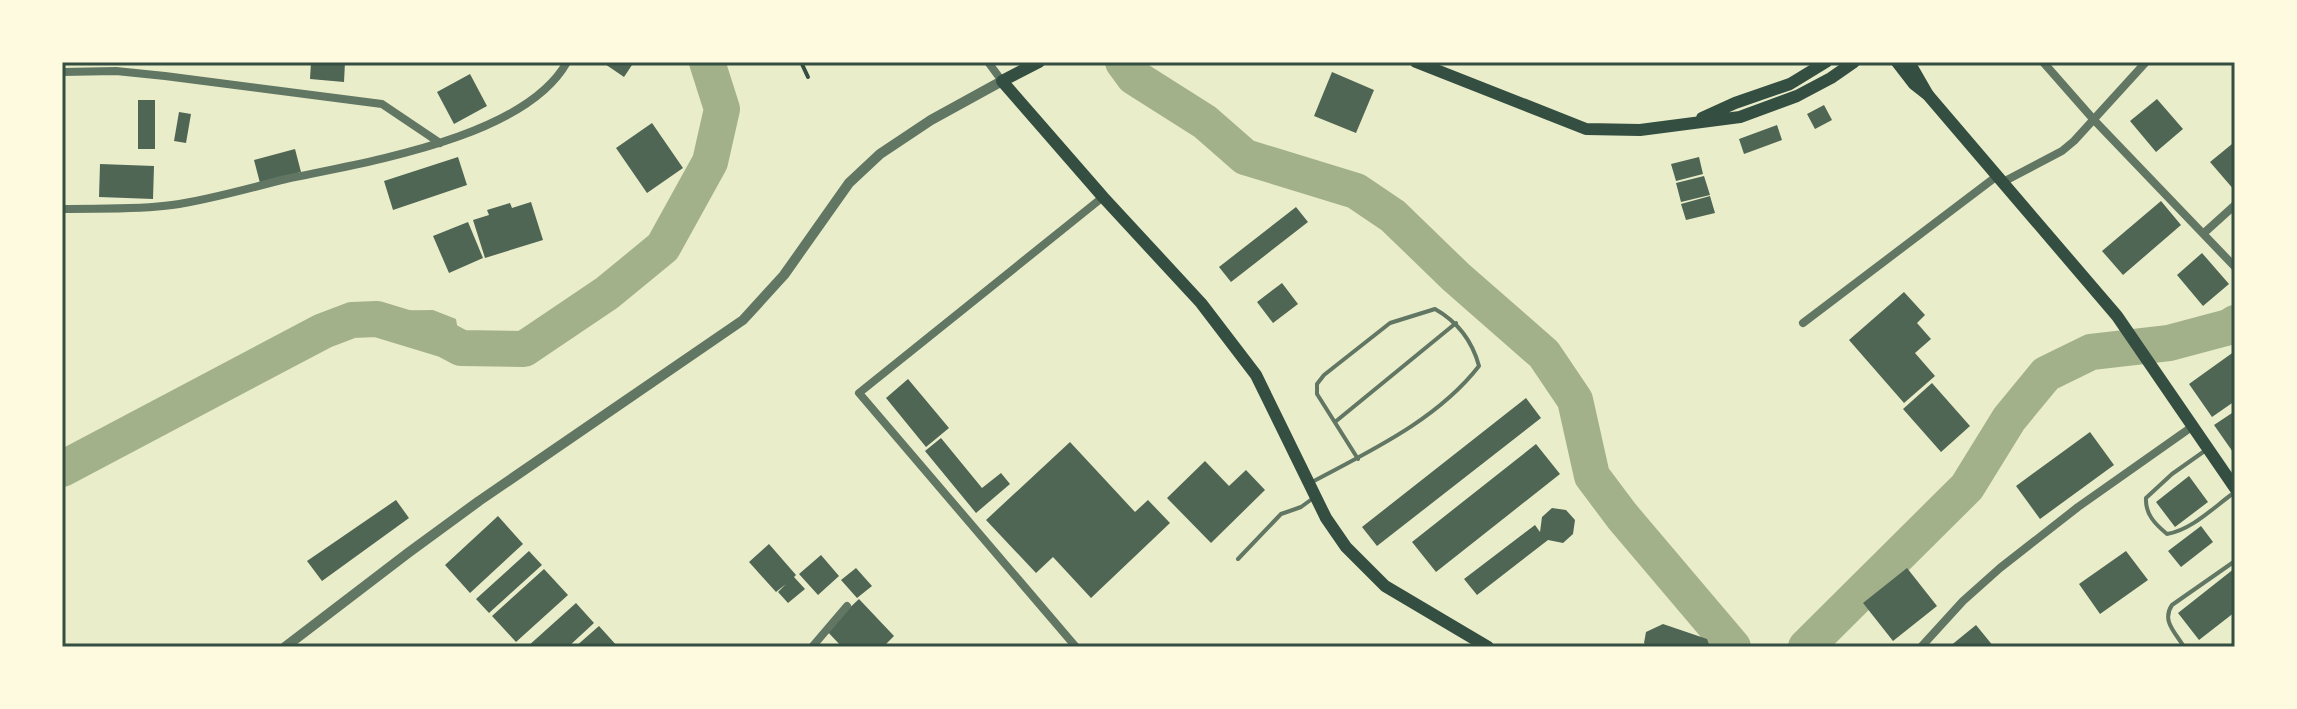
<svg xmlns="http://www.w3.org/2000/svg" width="2297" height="709" font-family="'Libre Baskerville',serif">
  <rect width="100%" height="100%" fill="#e9edc9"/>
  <!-- water -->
  <path fill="#a3b18a" d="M433,310L456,319L461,348L453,363L431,350L415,347L396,334L380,328L352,327L323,331L352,311Z"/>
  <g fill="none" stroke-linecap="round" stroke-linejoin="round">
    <!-- river -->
    <path stroke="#a3b18a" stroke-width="36" d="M1123,62L1134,77L1205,122L1245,157L1356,191L1393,216L1456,277L1544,354L1575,400L1592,476L1622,516L1733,647
      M62,469L323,331L352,320L377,319L446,340L461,348L524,349L607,293L663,247L710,162L722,109L707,62
      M1806,647L1967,487L2009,419L2046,374L2091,352L2169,343L2229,327L2235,323"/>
  </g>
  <!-- building -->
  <path fill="#4f6655" d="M311,62H345L344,82L310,79Z
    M602,62H634L624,77Z
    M1332,72L1374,90L1356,133L1314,116Z
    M470,74L487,106L454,124L437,92Z
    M2157,99L2183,129L2156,152L2130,121Z
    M138,100H155V149H138Z
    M1824,105L1832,120L1815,129L1807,114Z
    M179,112L191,114L186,143L174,141Z
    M652,123L683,168L647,193L616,148Z
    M1777,125L1782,140L1744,154L1739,139Z
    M2232,144L2235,148V191L2210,162Z
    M295,149L301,172L260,183L254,160Z
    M458,157L467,185L393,210L384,181Z
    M1699,157L1703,174L1676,181L1671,164Z
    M100,164L154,166L153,199L99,197Z
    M1704,176L1710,195L1681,202L1676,183Z
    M1710,196L1715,213L1686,220L1681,204Z
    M2161,201L2181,225L2123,275L2102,251Z
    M531,202L543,240L485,258L473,220L489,215L487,210L510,203L512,208Z
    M1296,207L1308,222L1231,282L1219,267Z
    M468,222L483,258L449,273L433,236Z
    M2202,253L2229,284L2203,306L2177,275Z
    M1282,283L1298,304L1273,323L1257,302Z
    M1904,292L1925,315L1917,323L1931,339L1915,353L1935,376L1904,403L1849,340Z
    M2235,351V401L2212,417L2189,384Z
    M908,379L949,428L926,447L886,398Z
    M1932,383L1970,426L1941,452L1903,409Z
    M1526,398L1541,418L1377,546L1362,527Z
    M2235,411V455L2214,425Z
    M2090,432L2114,465L2040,519L2016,486Z
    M941,438L982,488L1001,473L1010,484L976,513L925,451Z
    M1070,442L1135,512L1148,500L1170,523L1091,598L1053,557L1036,573L986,520Z
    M1536,444L1560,474L1436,572L1412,542Z
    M1205,461L1229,486L1246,470L1265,490L1211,543L1167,498Z
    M2189,476L2208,502L2175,527L2156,502Z
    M396,500L409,518L322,581L307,561Z
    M1552,508L1566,510L1575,520L1573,534L1563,543L1548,540L1477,595L1464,579L1535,525L1540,532L1542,517Z
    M498,516L523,544L470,593L445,565Z
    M2201,526L2213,542L2181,567L2168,551Z
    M769,544L796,575L794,577L805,589L788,603L778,592L786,584L776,592L749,562Z
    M529,551L542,565L489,613L476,599Z
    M2126,551L2148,580L2100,614L2079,584Z
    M821,555L839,576L818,595L799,574Z
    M856,568L872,586L857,598L841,580Z
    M1907,568L1937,606L1893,641L1863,603Z
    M2235,568V612L2199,640L2178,613Z
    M544,569L568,595L516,642L492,616Z
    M859,599L894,636L883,647H842L826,630Z
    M576,603L594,623L568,647H527Z
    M1663,624L1707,639L1710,647H1648L1644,643L1646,632Z
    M1976,625L1994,647H1949Z
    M599,626L618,647H575Z"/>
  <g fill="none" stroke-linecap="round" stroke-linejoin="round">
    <!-- path -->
    <path stroke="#344e41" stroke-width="4" d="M801,62L808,77"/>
    <!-- service -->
    <path stroke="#617663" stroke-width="4" d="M1335,422L1456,323
      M2206,450L2172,474L2146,498C2145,514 2155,524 2167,534C2192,530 2215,506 2235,492
      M1312,482C1370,451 1437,420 1479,366C1472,340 1458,322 1435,309L1390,323L1324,375L1317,384V394L1358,459
      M1238,559L1281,514L1301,507L1312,499
      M2184,647C2176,633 2161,621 2172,605L2235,561
      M2230,647L2235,644"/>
    <!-- minor -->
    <path stroke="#617663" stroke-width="8" d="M988,62L1002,81
      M2043,62L2094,120L2235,267
      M62,72L116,71L165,76L382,104L440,143
      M2003,182L2062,151L2074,141L2146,62
      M62,209C98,208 136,210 172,205C209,200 249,188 286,179C365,162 525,138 567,62
      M2204,233L2235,205
      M1803,323L1997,176
      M812,647L847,606
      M1076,647L859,393L1103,197
      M1921,647L1963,601L2000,568L2078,507L2193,426"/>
    <!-- tertiary -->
    <path stroke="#617663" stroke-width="10" d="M285,647L408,553L479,501L743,320L784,275L849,183L880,154L931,120L1002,81"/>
    <!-- secondary -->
    <path stroke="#344e41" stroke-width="12" d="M1897,62L1914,84L1928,95L2117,316L2235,488"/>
    <!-- primary -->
    <path stroke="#344e41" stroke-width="12" d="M1039,62L1002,81L1103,197L1201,303L1256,375L1326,518L1346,547L1385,586L1488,647
      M1416,62L1586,129L1640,130L1740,117L1797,96L1831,78L1854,62
      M1909,62L1928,95
      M1702,118L1735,103L1790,84L1826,62"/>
  </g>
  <!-- border -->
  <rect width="2297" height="709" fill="none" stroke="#fefae0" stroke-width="128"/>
  <rect x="64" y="64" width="2169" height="581" fill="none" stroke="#344e41" stroke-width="3"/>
</svg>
